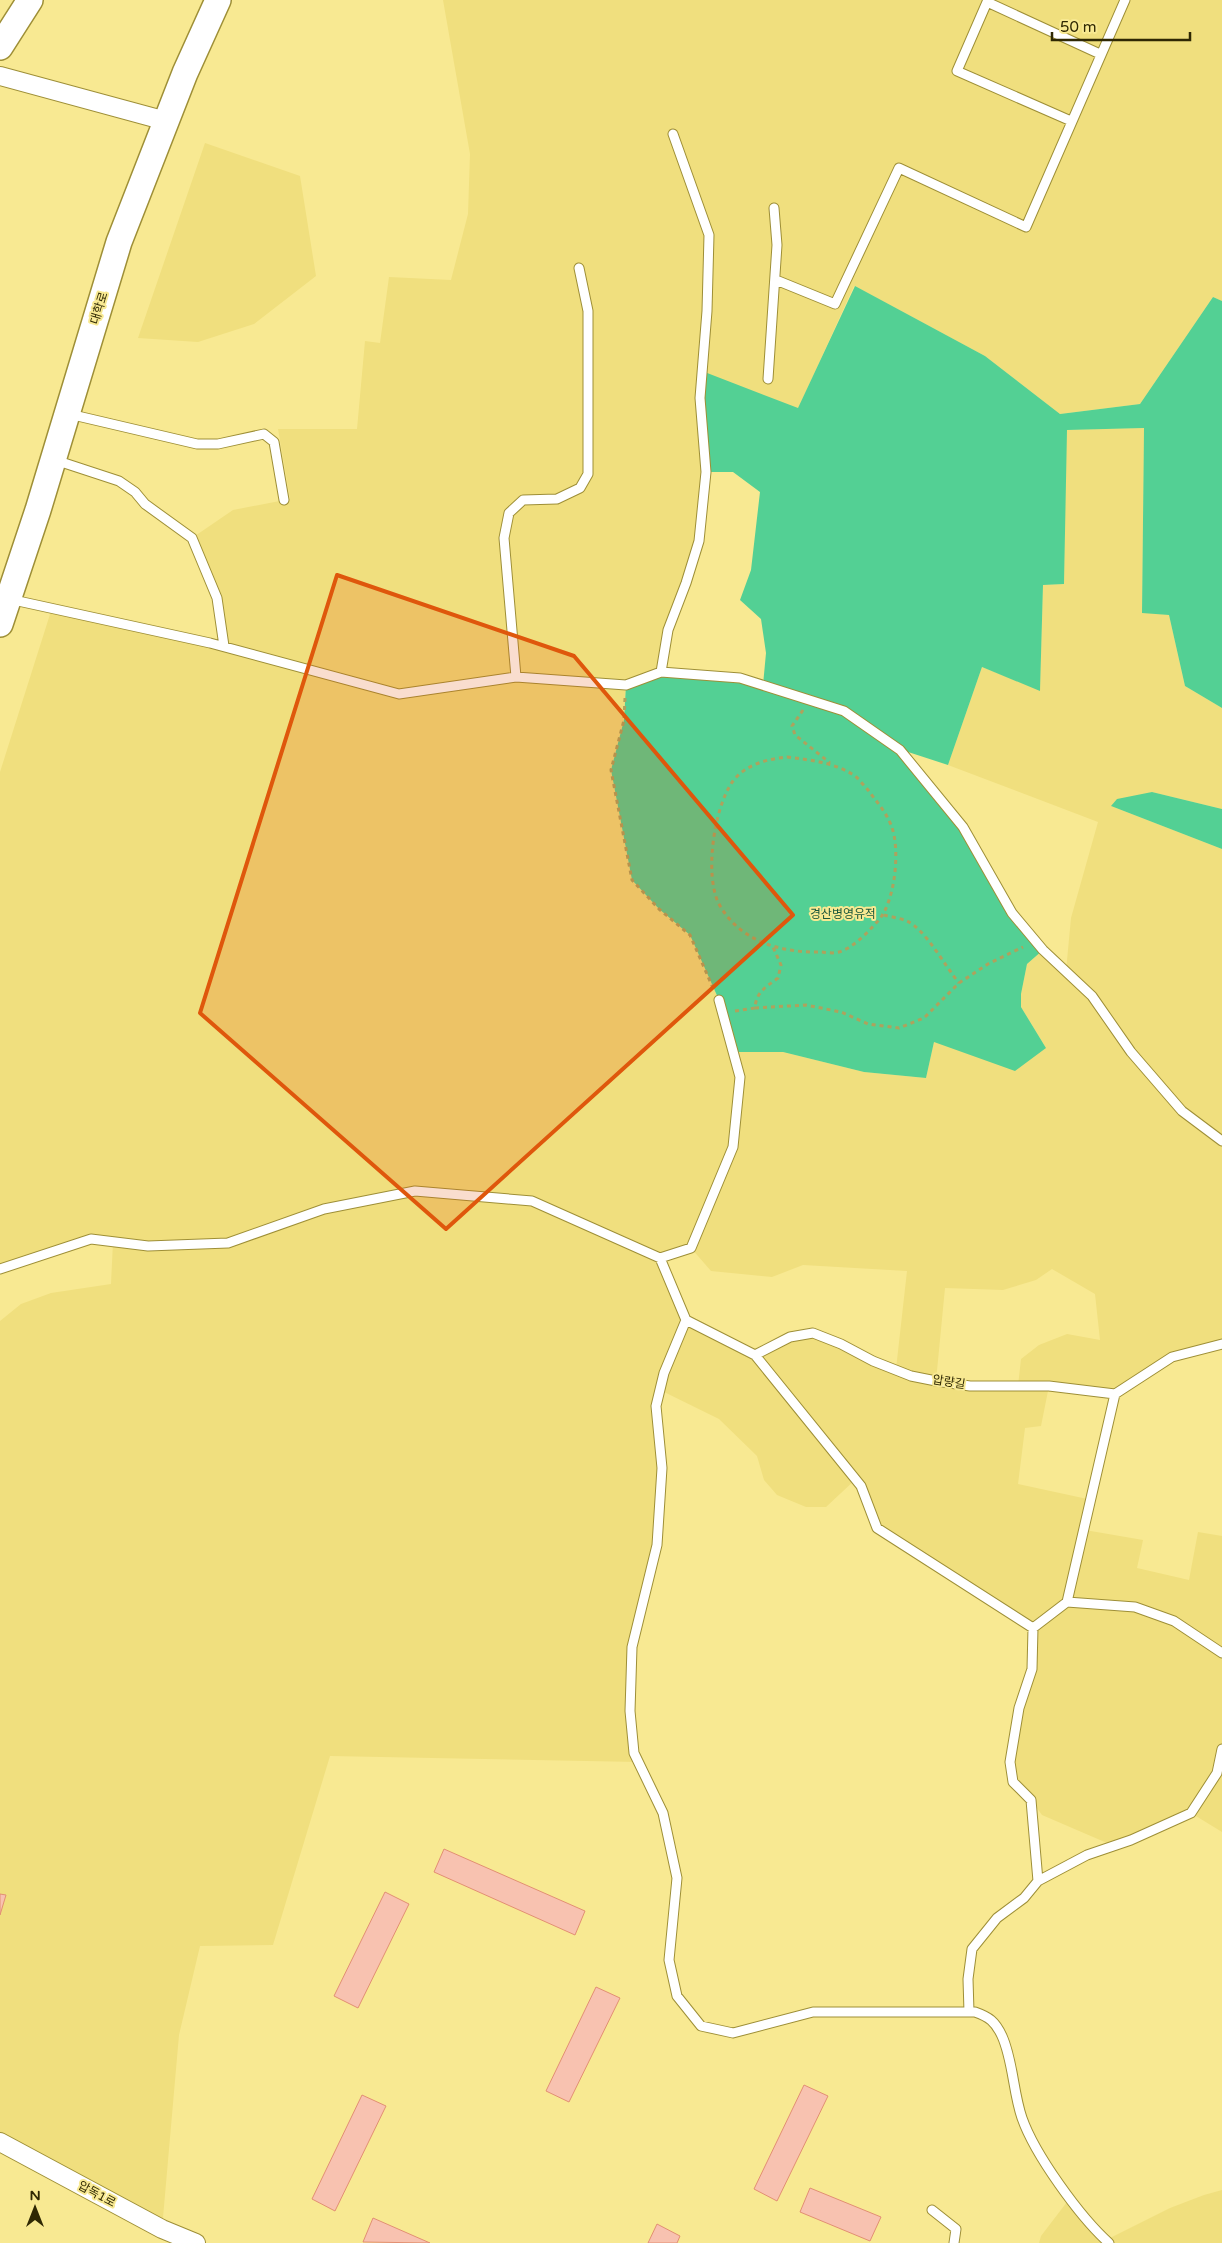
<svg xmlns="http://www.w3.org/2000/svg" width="1222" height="2243" font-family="'Varela Round','Noto Sans KR',sans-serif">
  <rect width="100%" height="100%" fill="#f8e992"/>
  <!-- built -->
  <path fill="#f0df7e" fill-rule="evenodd" d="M443,0H1222V301L1213,297L1140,404L1060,414L985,356L854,286L798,409L706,472L699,541L668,630L661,672L626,685L624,720L611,770L632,880L659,909L690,935L719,1000L733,1052H783L864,1072L926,1078L934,1042L1046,1048L1021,1007V994L1027,964L1043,950L1066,971L1071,918L1098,822L948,765L982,667L1040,690L1043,585L1064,584L1066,430L1144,428L1142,612L1169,615L1185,686L1222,708V809L1152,792L1111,806L1222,849V1344L1172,1357L1115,1394L1049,1386L1041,1426L1025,1428L1018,1484L1092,1500L1085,1530L1143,1540L1137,1568L1189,1580L1198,1532L1222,1536V1832L1191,1813L1114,1846L1042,1815L1031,1800L1013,1782L1010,1762L1032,1669L1033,1628L877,1528L856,1479L826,1507H806L777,1495L764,1480L757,1456L719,1419L660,1390L662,1468L657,1545L632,1647L630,1711L639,1762L330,1756L273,1945L200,1946L179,2035L162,2229L0,2142V1321L21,1304L51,1293L111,1284L113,1242L91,1239L0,1269V772L52,608L223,646L217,598L192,538L233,510L290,499L278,429H357L365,341L380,343L389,277L451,280L468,214L470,154ZM691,1248L711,1271L772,1277L803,1265L907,1271L896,1369L813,1333L755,1355L686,1320L660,1258ZM1052,1269L1095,1294L1100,1340L1067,1334L1039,1345L1021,1359L1018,1386L936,1381L945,1288L1003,1290L1036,1280Z
    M205,143L300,176L316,276L254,324L198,342L138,338Z
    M1222,2190V2243H1039L1041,2236L1070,2198L1106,2240L1170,2208L1204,2195Z"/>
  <!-- green -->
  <path fill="#53d094" d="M855,286L985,356L1060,414L1140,404L1213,297L1222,301V708L1185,686L1169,615L1142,613L1144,428L1067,430L1064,584L1043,585L1040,691L982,667L948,765L902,750L963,827L1012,913L1043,950L1027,964L1021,994V1007L1046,1048L1015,1071L934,1042L926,1078L864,1072L783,1052H733L719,1000L690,935L659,909L632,880L611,770L624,720L626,685L653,674L740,678L763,685L766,653L761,619L740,600L751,570L760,492L733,472H706L702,371L798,408Z
    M1152,792L1222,809V849L1111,806L1117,799Z"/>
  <!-- building -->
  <path fill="#f8c2b0" stroke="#e28f73" d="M444,1849L585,1911L575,1935L434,1872Z
    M385,1892L409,1904L358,2008L334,1996Z
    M0,1894L6,1895L0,1915Z
    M596,1987L620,1998L569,2102L546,2091Z
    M804,2085L828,2096L777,2201L754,2189Z
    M362,2095L386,2106L335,2211L312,2199Z
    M810,2188L881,2217L870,2241L800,2212Z
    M373,2218L430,2243L363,2242Z
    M657,2224L680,2236L677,2243H648Z"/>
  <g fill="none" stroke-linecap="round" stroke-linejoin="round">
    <!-- lane casing -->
    <g stroke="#9e8f37" stroke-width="11">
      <path id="lane" d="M1071,121L957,71L987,2L1100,54
        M776,280L835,304L899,168L1026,227L1125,0
        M768,379L777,245L774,208
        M69,414L197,444H218L264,434L274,442L284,500
        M55,460L119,481L135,492L145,504L192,538L217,598L224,646
        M9,599L210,643L399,694L516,677L626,685L661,672L740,678L844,711L900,750L963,827L1012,913L1043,950L1092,996L1131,1052L1182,1111L1222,1141
        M661,672L668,630L686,583L699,541L706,472L700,398L707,311L709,235L673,134
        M516,677L504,538L509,513L523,500L557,499L580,488L588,474V311L579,268
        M660,1258L691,1248L733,1147L740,1077L719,1000
        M0,1269L91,1239L148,1246L228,1243L324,1209L415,1191L532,1201L660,1258L686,1320L664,1373L656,1406L662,1468L657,1545L632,1647L630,1711L634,1753L663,1813L677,1878L669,1960L677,1996L701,2026L733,2033L813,2012H975C989,2017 995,2021 1002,2036C1013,2060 1013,2092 1022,2118C1035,2155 1080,2217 1109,2243
        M686,1320L755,1355L861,1486L877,1528L1033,1628L1067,1602L1115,1394
        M755,1355L790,1337L813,1333L841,1344L873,1361L911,1376L936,1381L970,1386H1049L1115,1394L1172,1357L1222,1344
        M1067,1602L1135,1607L1174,1621L1222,1653
        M1038,1881L1087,1855L1131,1840L1191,1813L1217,1773L1222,1749
        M969,2012L968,1979L972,1949L997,1918L1024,1898L1038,1881L1031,1800L1013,1782L1010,1762L1019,1708L1032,1669L1033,1628
        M932,2210L956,2229L954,2243"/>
    </g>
    <!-- street casing -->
    <g stroke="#9e8f37" stroke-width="20">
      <path id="street" d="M0,76L166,121
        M0,2142L162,2229L196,2243"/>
    </g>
    <!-- secondary casing -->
    <g stroke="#9e8f37" stroke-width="28">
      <path id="secondary" d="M0,47L30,0
        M0,624L38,510L119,242L185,73L218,0"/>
    </g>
    <!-- path -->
    <path stroke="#aea25d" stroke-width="3" stroke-dasharray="4 4" stroke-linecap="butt" d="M625,698L624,720L611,770L632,880L659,909L690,935L713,988
      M803,710L792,726L795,735L830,763
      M787,757C810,760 832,762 852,774C858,777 863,785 868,790C876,801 886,812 891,825C901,849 895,904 877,922C866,934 854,947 839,952C833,954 825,952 820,952C781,953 739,941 719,904C704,875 714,807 733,781C746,764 768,759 787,757Z
      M884,915C891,917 900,918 907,921C925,929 945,966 959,983
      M755,1008L806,1005L841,1012L868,1024L899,1028L924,1018L959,983L988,964L1023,947
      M735,1011L755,1008C756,992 766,987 778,978L781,965L773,947"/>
    <!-- lane -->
    <use href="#lane" stroke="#fff" stroke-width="9"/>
    <!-- street -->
    <use href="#street" stroke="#fff" stroke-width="18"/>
    <!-- secondary -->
    <use href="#secondary" stroke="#fff" stroke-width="25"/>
  </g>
  <!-- marked area -->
  <path fill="#df570c" fill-opacity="0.2" stroke="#df570c" stroke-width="4" stroke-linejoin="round" d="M337,575L574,656L793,915L446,1229L200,1013Z"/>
  <g text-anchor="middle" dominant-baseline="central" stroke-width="4" stroke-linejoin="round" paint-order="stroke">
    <!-- street labels -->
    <g font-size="12" fill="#2f2803" stroke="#f8e992">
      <text transform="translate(99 308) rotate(-73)">대학로</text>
      <text transform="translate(949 1382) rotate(9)">압량길</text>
      <text transform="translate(97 2194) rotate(28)">압독1로</text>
    </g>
    <!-- park labels -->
    <g font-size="12" fill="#1b583b" stroke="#f8e992">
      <text x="843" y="914">경산병영유적</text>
    </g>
  </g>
  <!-- north arrow -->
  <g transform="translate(35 2208)" stroke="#f8e992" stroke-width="4" paint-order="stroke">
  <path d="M0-4L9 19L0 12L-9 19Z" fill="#2f2803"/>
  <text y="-8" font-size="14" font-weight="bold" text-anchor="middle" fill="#2f2803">N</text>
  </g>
  <!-- scale -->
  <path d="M1052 32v8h138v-8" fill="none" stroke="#2f2803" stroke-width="2.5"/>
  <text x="1060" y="32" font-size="15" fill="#2f2803" stroke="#f8e992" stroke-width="4" paint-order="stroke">50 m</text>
</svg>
